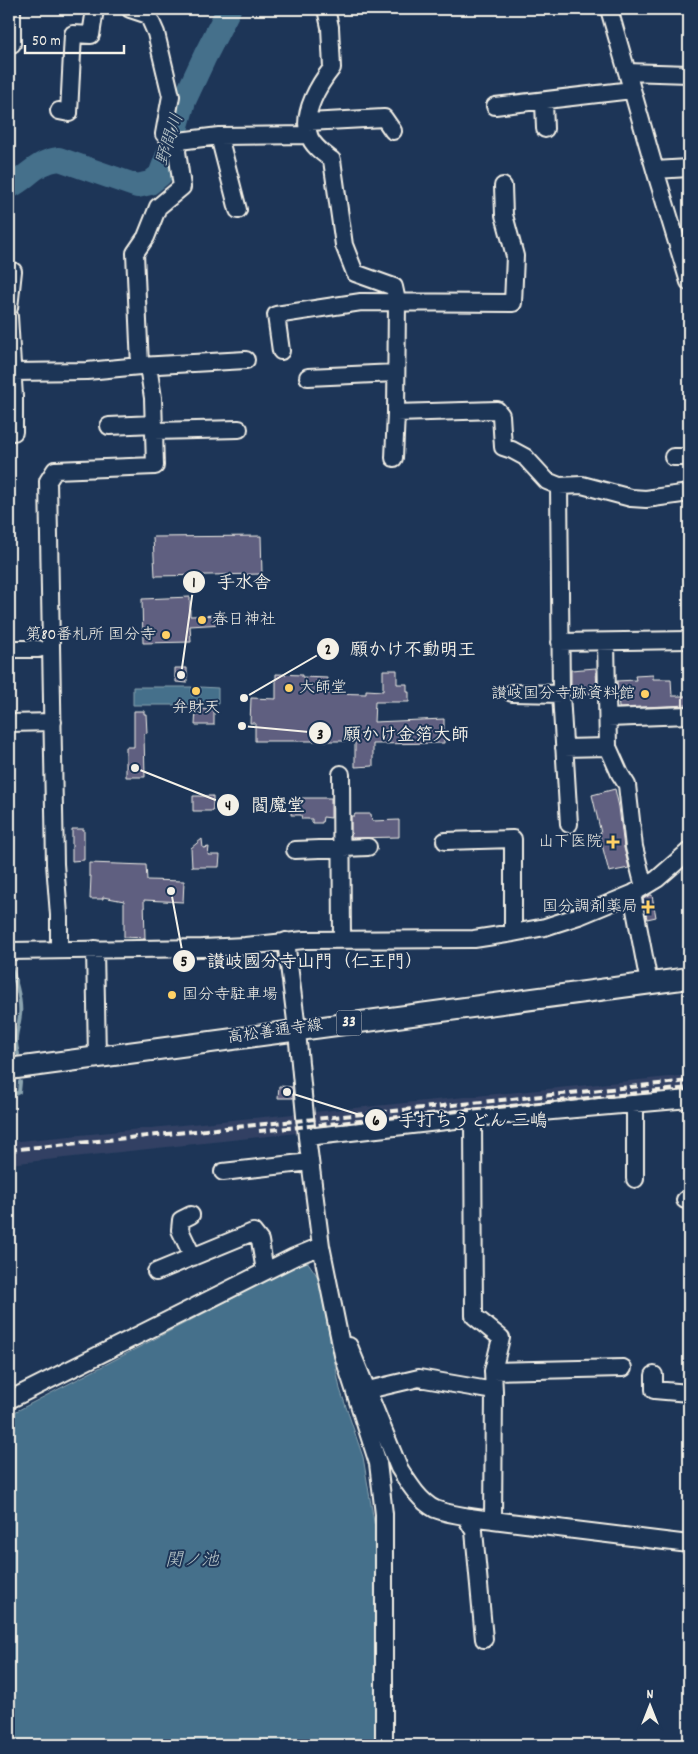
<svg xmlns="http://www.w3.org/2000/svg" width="698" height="1754" font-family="Dekko,'Klee One',sans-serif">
  <rect width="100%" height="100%" fill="#1d3557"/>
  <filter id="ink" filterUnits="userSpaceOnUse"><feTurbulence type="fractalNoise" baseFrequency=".02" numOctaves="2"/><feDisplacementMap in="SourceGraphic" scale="10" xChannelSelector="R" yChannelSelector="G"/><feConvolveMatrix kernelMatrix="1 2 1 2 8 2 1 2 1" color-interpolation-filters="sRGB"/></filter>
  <g filter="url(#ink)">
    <!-- built -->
    <path fill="#304163" d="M689,1075V1094L307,1132L9,1164V1142Z"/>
    <!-- water -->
    <path fill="#45708b" stroke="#8ba4b0" d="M133,687H192V696L200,695V687L218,688V705H133Z
      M307,1261L318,1277L340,1389L363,1457L375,1528L376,1745H9V1415L302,1262Z"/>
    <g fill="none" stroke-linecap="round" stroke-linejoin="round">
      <!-- stream -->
      <path stroke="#8ba4b0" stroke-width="4" d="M9,961C14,974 22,1001 20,1015C18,1032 13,1036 18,1054
        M9,1097L19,1092L20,1082"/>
      <!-- river -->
      <path stroke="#45708b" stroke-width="24" d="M9,187C28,178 35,162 59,159L137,186L150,183L160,175L171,147L184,101L205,56L229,9"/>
    </g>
    <!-- building -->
    <path fill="#5e5e80" stroke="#f4f1e8" d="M261,536L262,574L155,576L153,537Z
      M190,597V616L223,615V624L190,626L191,642L143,643L142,599Z
      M175,668H187V683L176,682V678H175Z
      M596,668L597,693L571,695V670Z
      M383,670H397V684H407V692H409V702H375L374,722L444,719V743L373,744V766L355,767V741H255V723H250L251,698L276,699V674L302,675V677L327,678V693L366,694V690L383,691Z
      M653,675V679H671L672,696H689V705L619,708L617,681L636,680L635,676Z
      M196,709L214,710V725H195Z
      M134,711H144V714H146L147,733L144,734L145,777H126V747H134Z
      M615,789L619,807L624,848L629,868L609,872L599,833H601L592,795Z
      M193,796H213V811H193Z
      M292,798H331V818L323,817L322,823H312V819H302L301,815H291Z
      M355,814H371L372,821L399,820V837L351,838V816H354Z
      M72,829H84V860L72,861Z
      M202,839L203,848L209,847L208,855H220L219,867H192L191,848Z
      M89,863L146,865L147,880L184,881L183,902L144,900L145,938L124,937V901L103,897V899H90L91,876H89Z
      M650,895H652L656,917L647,919L643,899Z
      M279,1086L292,1087L293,1098H278Z"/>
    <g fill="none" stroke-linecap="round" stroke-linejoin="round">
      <!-- minor casing -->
      <g stroke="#f4f1e8" stroke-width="20">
        <path id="minor" d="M12,9V44
          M130,9L148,15L156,33L171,96L164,134L179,141L219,136L309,135
          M326,9L330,27L332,68C320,83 301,113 309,135C312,146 324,154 332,160L344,245L355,273L394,287L397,301L396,413L497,410L501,415L503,447L512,450L525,457L547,481L559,486L582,485L631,498L646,499L689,493
          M609,9L655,170L689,282
          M627,72L689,74
          M544,101L545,129
          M495,106L632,90
          M59,111L69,113L73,34L91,35L95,9
          M308,122L384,118L393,131
          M219,136L238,210
          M655,170L689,168
          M9,308L13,271
          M9,316L14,397V432
          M281,351L276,315L361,302L513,303L515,256L504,215L503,186
          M140,366L135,253L146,237L158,207L182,187L177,151L179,141
          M12,372L87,371L140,366L246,360
          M308,377L396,373
          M109,426L154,424
          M154,431L239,429
          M673,457H689
          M394,458L396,413
          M559,486L561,694L569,824
          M560,642L689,640
          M606,642L608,747L620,774L627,785L634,847L644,887
          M9,649H38
          M512,693L561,694
          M608,718L689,715
          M9,723L53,722
          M564,748L608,747
          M341,774L342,940
          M445,841L513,839V933
          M295,850L368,847
          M632,894L649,983
          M286,941L296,1021L307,1137L321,1246L343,1355L378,1463L384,1514V1745
          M59,949V915L55,864L48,481L55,470L155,466L153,398L148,366
          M95,949L97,1057
          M9,951L202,948L245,946L304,940L474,939L513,933L545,927L579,916L632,894L657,879L689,851
          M635,1104V1179
          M473,1118L474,1316L501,1338L493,1371L494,1391
          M307,1137L473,1118L689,1099
          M223,1172L310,1162
          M685,1200L689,1199
          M191,1215L181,1220L180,1230L193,1257
          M156,1272L253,1232L260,1241L265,1271
          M349,1346L399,1468C408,1482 419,1501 435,1509C450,1515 476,1518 493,1520L689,1544
          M493,1371L623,1368
          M654,1375V1390L689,1393
          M368,1390L419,1378L494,1391L493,1520
          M9,1400L294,1257L321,1246
          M465,1516L474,1531L484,1639"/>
      </g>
      <!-- major casing -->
      <g stroke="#f4f1e8" stroke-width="24">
        <path id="major" d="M9,1069L689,978"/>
      </g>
      <!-- minor -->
      <use href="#minor" stroke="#1d3557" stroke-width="16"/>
      <!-- major -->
      <use href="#major" stroke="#1d3557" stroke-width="20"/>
      <!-- rail -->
      <path stroke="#f4f1e8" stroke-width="4" stroke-dasharray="8 4" stroke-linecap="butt" d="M259,1131L689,1088
        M9,1150L689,1081"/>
    </g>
  </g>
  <!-- markers -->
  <g fill="#ffd166" stroke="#1d3557" stroke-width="2">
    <circle cx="202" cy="620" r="5"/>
    <circle cx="166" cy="635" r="5"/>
    <circle cx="289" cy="688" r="5"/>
    <circle cx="196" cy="691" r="5"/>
    <circle cx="645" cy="694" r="5"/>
    <path d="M610.5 834.5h5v5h5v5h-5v5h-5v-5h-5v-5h5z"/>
    <path d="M645.5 899.5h5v5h5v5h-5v5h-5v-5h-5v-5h5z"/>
    <circle cx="172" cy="995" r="5"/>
  </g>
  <g text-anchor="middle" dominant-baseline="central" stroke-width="4" stroke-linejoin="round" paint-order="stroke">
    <!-- shield labels -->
    <rect fill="#1d3557" stroke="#b4b9bc" stroke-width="1" x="336.5" y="1010.5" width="25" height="25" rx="4"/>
    <g font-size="15" font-weight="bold" fill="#f4f1e8">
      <text x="349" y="1023">33</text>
    </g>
    <!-- poi labels -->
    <g font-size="16" fill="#f4f1e8" stroke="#1d3557" text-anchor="end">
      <text x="212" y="620" text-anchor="start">春日神社</text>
      <text x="156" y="635">第80番札所 国分寺</text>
      <text x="299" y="688" text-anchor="start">大師堂</text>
      <text x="635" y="694">讃岐国分寺跡資料館</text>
      <text x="196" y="708" text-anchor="middle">弁財天</text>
      <text x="602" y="842">山下医院</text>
      <text x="638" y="907">国分調剤薬局</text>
      <text x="182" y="995" text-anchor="start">国分寺駐車場</text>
    </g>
    <!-- street labels -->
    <g font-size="16" fill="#f4f1e8" stroke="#1d3557">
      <text transform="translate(275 1032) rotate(-8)">高松善通寺線</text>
    </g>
    <!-- water labels -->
    <g font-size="18" font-style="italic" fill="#b7c4c7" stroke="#1d3557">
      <text transform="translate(171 140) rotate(-72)">野間川</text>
      <text x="192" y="1561">関ノ池</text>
    </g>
  </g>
  <!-- callouts -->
  <path fill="none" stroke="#f4f1e8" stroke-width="2" d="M181 675L194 582M244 698L328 649M242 726L320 733M135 768L228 805M171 891L184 961M287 1092L376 1120"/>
  <g fill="#f4f1e8" stroke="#1d3557" stroke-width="2">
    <circle cx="181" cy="675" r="5"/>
    <circle cx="244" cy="698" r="5"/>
    <circle cx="242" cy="726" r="5"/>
    <circle cx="135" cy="768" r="5"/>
    <circle cx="171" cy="891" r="5"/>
    <circle cx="287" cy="1092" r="5"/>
    <circle cx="194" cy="582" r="12"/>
    <circle cx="328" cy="649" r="12"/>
    <circle cx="320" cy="733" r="12"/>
    <circle cx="228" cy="805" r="12"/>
    <circle cx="184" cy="961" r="12"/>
    <circle cx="376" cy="1120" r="12"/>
  </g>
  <g font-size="15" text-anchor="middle" font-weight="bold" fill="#111">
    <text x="194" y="587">1</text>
    <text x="328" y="654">2</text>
    <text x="320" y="739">3</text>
    <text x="228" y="810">4</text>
    <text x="184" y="966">5</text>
    <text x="376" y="1125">6</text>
  </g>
  <g font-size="18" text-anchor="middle" font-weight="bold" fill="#f4f1e8" stroke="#1d3557" stroke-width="4" stroke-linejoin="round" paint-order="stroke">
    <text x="244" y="588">手水舎</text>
    <text x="413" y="655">願かけ不動明王</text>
    <text x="406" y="740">願かけ金箔大師</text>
    <text x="278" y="811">閻魔堂</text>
    <text x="315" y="967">讃岐國分寺山門（仁王門）</text>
    <text x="473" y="1126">手打ちうどん 三嶋</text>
  </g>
  <!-- margin -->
  <rect width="698" height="1754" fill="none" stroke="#1d3557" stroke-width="30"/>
  <rect x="15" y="15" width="668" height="1724" fill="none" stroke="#f4f1e8" stroke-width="2" filter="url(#ink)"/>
  <!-- north arrow -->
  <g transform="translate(650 1706)" stroke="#1d3557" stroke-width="4" paint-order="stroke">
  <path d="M0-4L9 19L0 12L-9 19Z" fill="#f4f1e8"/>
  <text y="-8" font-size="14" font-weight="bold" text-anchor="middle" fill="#f4f1e8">N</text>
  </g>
  <!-- scale -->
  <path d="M25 45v8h99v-8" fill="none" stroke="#f4f1e8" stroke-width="2.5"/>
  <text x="32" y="45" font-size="15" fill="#f4f1e8" stroke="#1d3557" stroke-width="4" paint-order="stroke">50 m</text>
</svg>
